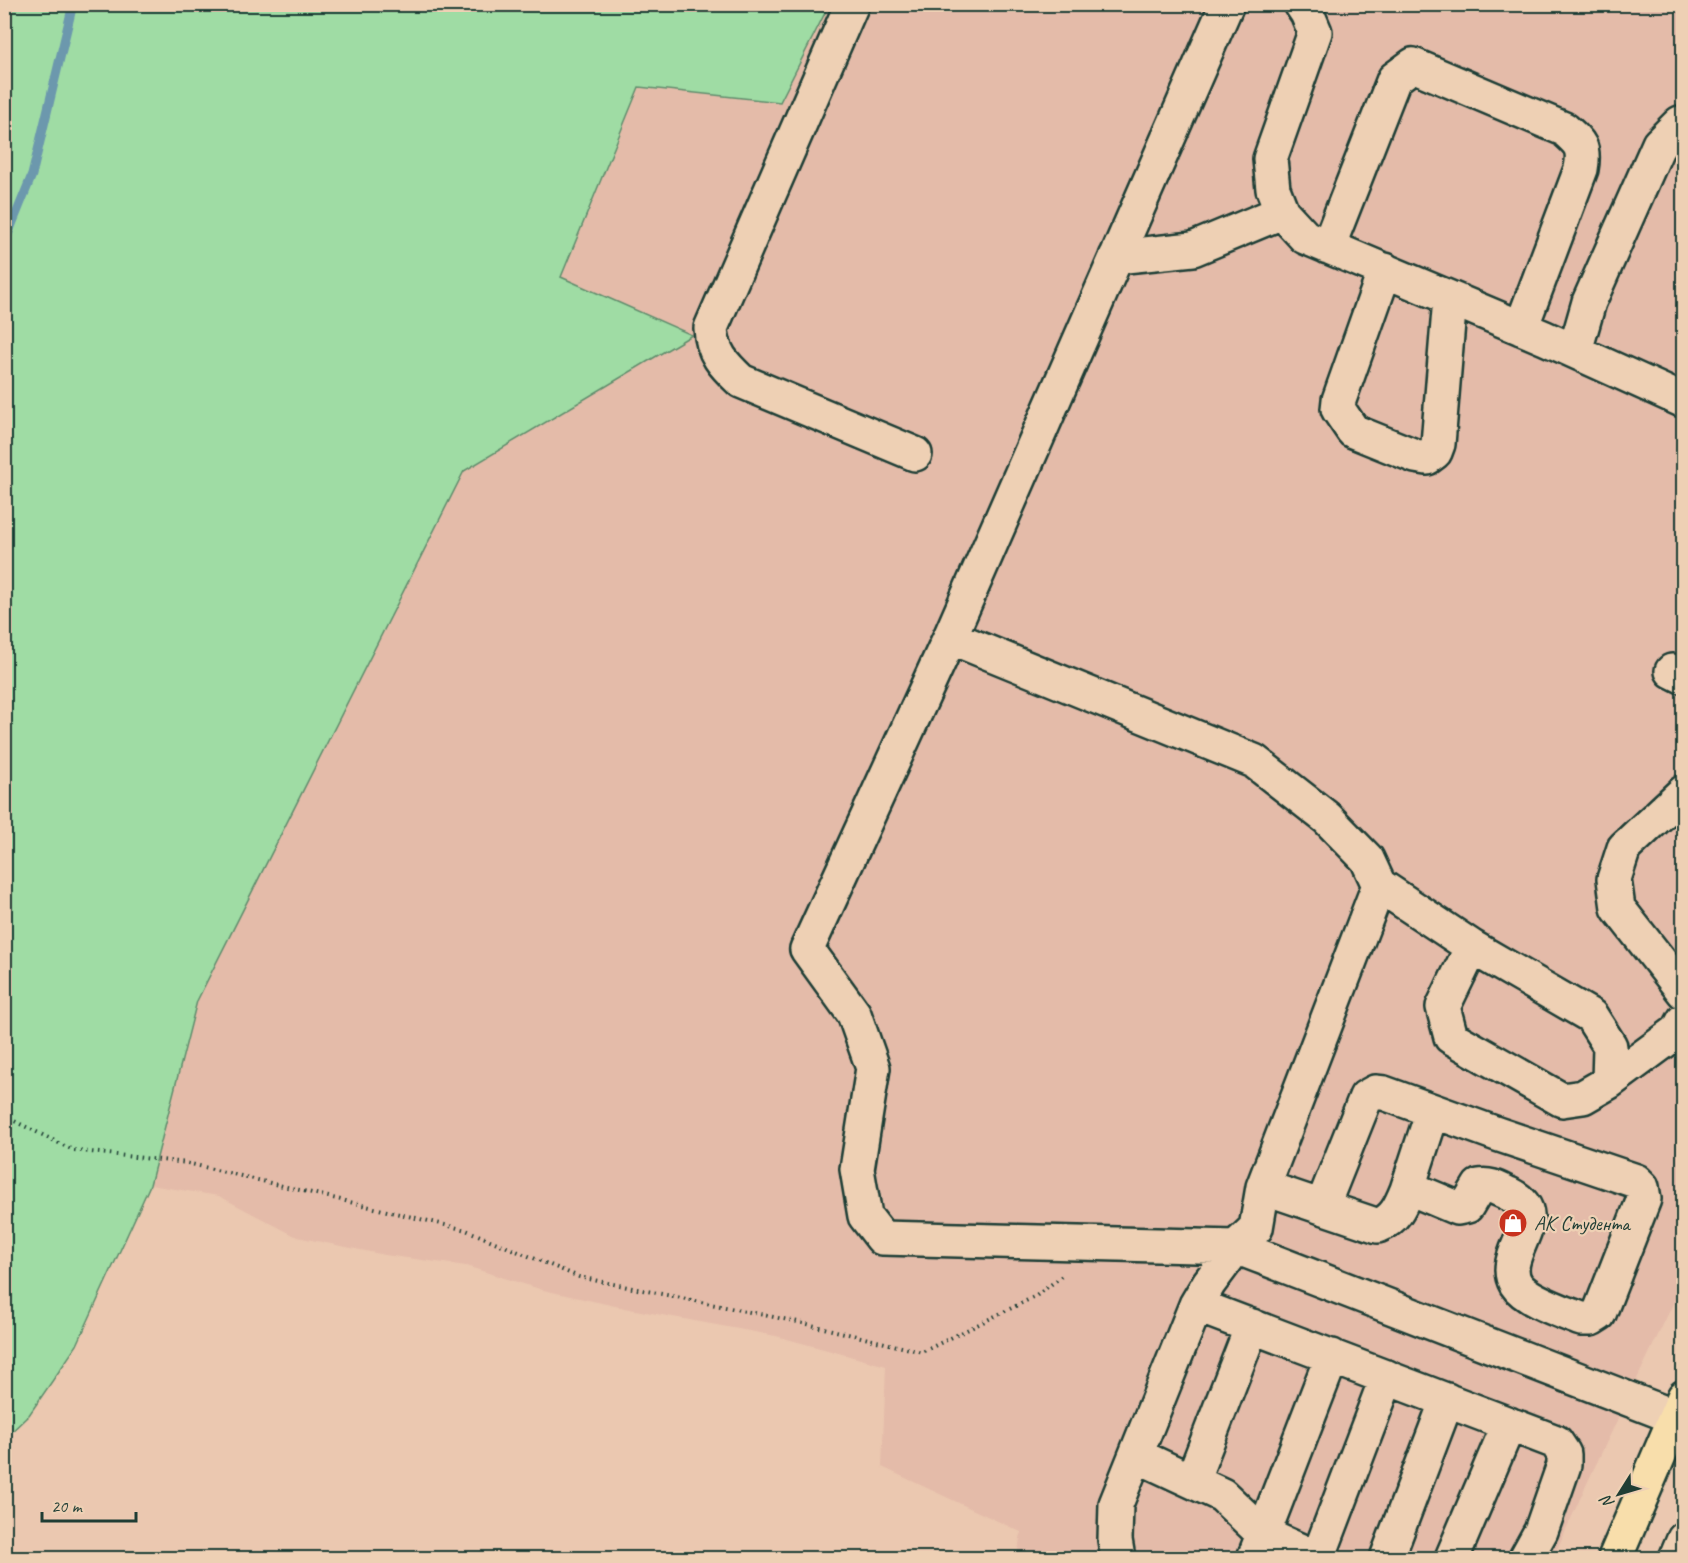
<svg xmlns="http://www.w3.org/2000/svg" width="1688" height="1563" font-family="Caveat,sans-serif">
  <rect width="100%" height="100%" fill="#ebc8b0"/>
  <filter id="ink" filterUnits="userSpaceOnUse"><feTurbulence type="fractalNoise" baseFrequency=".0167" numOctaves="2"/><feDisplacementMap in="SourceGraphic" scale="12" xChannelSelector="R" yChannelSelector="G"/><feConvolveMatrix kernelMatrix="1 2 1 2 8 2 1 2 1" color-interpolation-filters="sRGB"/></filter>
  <g filter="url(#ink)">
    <!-- built -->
    <path fill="#e4bba9" d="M829,5H1683V1283L1589,1479L1553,1558H1017L1021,1532L882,1467L886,1366L776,1336L624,1308L543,1290L466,1266L385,1255L297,1237L219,1196L150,1185L197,1001L464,471L692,335L560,277L640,86L780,102Z"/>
    <!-- green -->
    <path fill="#9fdca4" stroke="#5f8c6c" stroke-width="1.5" d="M5,4L829,5L780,102L639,87L561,277L692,335L464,471L197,1001L150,1185L77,1345L29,1415L5,1438Z"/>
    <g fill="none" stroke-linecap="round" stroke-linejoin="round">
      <!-- stream -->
      <path stroke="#6c98ad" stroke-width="9" d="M4,244L32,175L73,4"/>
      <!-- minor casing -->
      <g stroke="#1f3d34" stroke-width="38">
        <path id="minor" d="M852,4L711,328C712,353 724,365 741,381L915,454
          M1301,4L1307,13L1315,32L1270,159L1273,189L1282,212L1305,237L1545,338L1684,401
          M1328,247L1394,79L1413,65L1564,129C1580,143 1585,147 1581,169L1521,328
          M1116,257L1193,249L1282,212
          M1385,270L1339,400L1338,409L1353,431L1415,456L1427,458L1435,452L1438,444L1450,298
          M1575,351L1589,302L1659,144L1680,123H1684
          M950,637L807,949L854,1014L873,1068L857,1169L865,1216L882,1238L1236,1247L1675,1417
          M1672,671L1684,677
          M1684,792L1624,848L1614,879L1618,908L1684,992
          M1379,885L1472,947L1591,1016L1610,1046L1609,1082
          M1472,947L1443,1007L1451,1037L1562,1100L1583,1097L1609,1082L1678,1031L1684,1020
          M1263,1187L1378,1226C1395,1219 1400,1207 1407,1190L1419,1192L1457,1208L1467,1206L1479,1186C1491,1184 1498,1189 1509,1194C1555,1217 1497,1253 1516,1284C1526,1300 1564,1312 1581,1319H1591L1599,1314L1644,1199L1642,1187L1636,1181L1497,1134L1384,1093L1375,1092L1366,1097L1322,1207
          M1407,1190L1433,1111
          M1196,1305L1556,1442L1564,1454V1465L1541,1531L1526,1558
          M1136,1455L1222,1495L1263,1534L1317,1558
          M1192,1481L1252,1326
          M1118,1558L1115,1540L1116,1504L1196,1305L1209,1283L1236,1247L1256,1228L1263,1187L1379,885L1367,859L1327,818L1254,761L950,637L1227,4
          M1254,1558L1332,1356
          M1318,1558L1387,1377
          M1387,1558L1447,1400
          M1452,1558L1509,1424
          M1676,1558L1684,1539"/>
      </g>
      <!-- major casing -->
      <g stroke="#1f3d34" stroke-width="38">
        <path id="major" d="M1615,1558L1684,1397"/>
      </g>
      <!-- path -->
      <path stroke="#1f3d34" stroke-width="4" stroke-dasharray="1.5 4.5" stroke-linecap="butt" d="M4,1116L73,1150L187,1163L466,1230L579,1277L803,1323L922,1352L1036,1296L1062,1276"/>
      <!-- minor -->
      <use href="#minor" stroke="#eed0b4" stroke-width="33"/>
      <!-- major -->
      <use href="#major" stroke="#f8deab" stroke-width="33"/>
    </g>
  </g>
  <!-- icons -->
  <defs>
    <g id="shop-disc" transform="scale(1.5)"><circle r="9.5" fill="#c8321e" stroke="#eed0b4"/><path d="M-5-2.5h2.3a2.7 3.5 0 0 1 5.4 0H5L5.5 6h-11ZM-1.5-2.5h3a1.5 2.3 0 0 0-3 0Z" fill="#fff"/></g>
  </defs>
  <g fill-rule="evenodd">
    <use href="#shop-disc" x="1513" y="1223"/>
  </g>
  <g text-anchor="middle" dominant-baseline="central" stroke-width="4.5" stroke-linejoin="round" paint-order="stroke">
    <!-- poi labels -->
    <g font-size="21" fill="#1f3d34" stroke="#eed0b4" text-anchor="start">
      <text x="1534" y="1223">АК Студента</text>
    </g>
  </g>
  <!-- margin -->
  <rect width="1688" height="1563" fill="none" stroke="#eed0b4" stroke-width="24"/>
  <rect x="12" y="12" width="1664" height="1539" fill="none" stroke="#1f3d34" stroke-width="2" filter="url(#ink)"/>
  <!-- north arrow -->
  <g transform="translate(1619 1494) rotate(233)" stroke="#eed0b4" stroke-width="4.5" paint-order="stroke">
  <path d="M0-4.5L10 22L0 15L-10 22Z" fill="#1f3d34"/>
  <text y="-9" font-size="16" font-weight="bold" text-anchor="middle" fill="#1f3d34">N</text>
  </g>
  <!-- scale -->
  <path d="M42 1512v9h94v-9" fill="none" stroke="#1f3d34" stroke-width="3"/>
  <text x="51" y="1512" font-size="18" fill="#1f3d34" stroke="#eed0b4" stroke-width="4.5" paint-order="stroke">20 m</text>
</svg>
